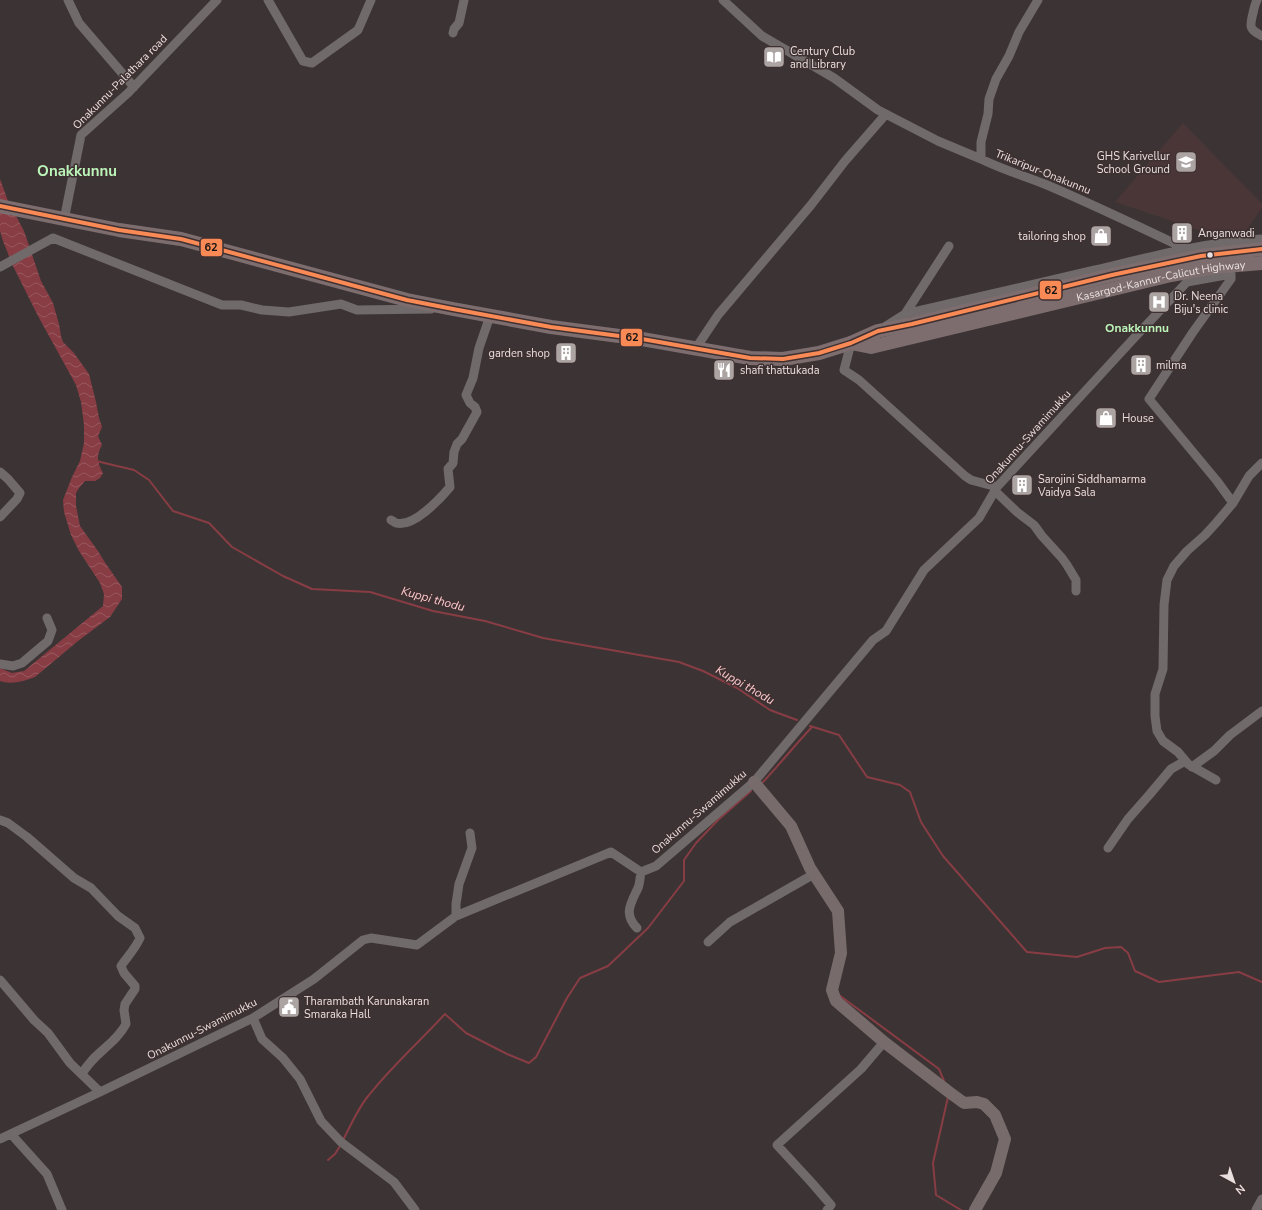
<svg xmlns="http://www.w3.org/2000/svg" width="1262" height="1210" font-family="'Nunito Sans',sans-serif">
  <defs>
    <pattern id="water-waves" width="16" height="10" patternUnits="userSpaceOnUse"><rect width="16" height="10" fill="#883c44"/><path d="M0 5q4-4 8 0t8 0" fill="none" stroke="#99585f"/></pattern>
  </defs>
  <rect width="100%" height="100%" fill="#3c3434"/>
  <!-- built -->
  <path fill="#4a3637" d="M1183,123L1262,204V208L1237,243L1115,202Z"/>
  <!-- water -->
  <path fill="url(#water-waves)" d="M0,179L8,201L24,231L41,281L53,303L59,324L61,336L63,342L74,353L89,374L96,402L99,418L102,427L98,436L102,445C96,456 97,462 103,473L100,478L95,481H85L79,488L76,493V506L80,526L98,551L104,561L122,587V599L110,617L78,641L35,677C25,681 11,685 0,681V668L12,673L24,671L103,606L104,594L100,583L79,551L71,535L64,512L63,500L72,477L80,461L84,443V425L81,402L76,385L38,316L13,266L3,241L0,231Z"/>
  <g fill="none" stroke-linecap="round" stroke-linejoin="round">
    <!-- stream -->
    <path stroke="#883c44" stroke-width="2" d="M96,461L134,470L149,480L173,511L209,523L232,547L283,576L312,589L370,592L433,611L485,621L543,638L679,662L703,671L737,688L770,710L797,720
      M810,726L839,735L867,777L900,785L910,792L921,822L943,856L1027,952L1077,957L1105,948L1121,947L1128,953L1135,971L1159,982L1239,972L1262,982
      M763,782C780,764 795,745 812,727
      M839,995L939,1069L944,1081
      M948,1097L933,1163L936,1195L961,1210
      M343,1140C351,1125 358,1108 369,1095C392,1066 420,1041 445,1014L466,1033L507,1054L529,1063L536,1057L567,998L580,978L608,966L648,928L684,881V860L696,843L718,820L751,791
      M328,1160L335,1154L340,1146"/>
    <!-- minor -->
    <path stroke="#706a6a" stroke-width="9" d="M68,0L79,23L134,87
      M268,0L303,61L312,63L358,30L371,0
      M723,0L762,36L834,78L878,110L938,141L981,159
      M1257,0C1255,4 1254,8 1253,13C1250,26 1248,29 1262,36
      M453,33L454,29L459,23L464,0
      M64,220L81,135L128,93L217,0
      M0,267L53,238L222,305H241L262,310L289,312L341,304L357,310L431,309
      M1187,282L1231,274V279L1193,332L1149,399L1217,481L1233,503
      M905,314L949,246
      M886,326L905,314C968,300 1031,285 1095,270C1150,257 1205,242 1262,239
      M851,343L844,370L859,380L965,476L971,480L997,487
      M696,348L718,315L811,205L845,161L886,114
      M0,472L8,479L20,493L17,499L0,517
      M995,491L1017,512L1034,525L1042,536L1062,558L1067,565L1076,580V591
      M391,520C393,521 394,522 396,523C413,528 440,499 450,487L448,469L453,463L454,452L457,444L462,439L477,412L475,407L470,403L466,395L473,378L479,348L490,316
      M0,664L13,666L22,663L48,641L52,630L47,618
      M1192,767L1214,751L1230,735L1262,711
      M1216,780L1188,764L1178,752L1163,741L1157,731L1155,716V694L1163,669L1164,605L1167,580L1174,566L1187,551L1205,535L1216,523L1233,503L1249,476L1262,463
      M0,820L8,823L27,837L74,878L91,888L118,916L135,928L140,938C135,949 128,956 121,966L124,973L135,986V989L125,1004L124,1010L126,1024C115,1045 93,1053 82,1074
      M1108,848L1128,819L1150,794L1171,769L1185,761
      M456,916V904L459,884L472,848L470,833
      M637,928C623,914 631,903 638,888C640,883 640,877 641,872
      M708,942L730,922L814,874
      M0,980L34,1020L48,1033L70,1063L100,1092
      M253,1018L262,1039L283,1058L300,1079L321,1121L341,1142L394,1182L415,1210
      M11,1134L47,1174L62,1210
      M0,1139L100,1092L253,1018L314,979L363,940L371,938L417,945L456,916L611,852L641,872L656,866L754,782L873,640L886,631L924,570L979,518L997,487L1135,337L1187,282L1186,249C1140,227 1094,205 1047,185C1025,176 1003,170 981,159V142L988,114L989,99L996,79L1009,56L1019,32L1038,0
      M827,1210L831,1205L812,1183L777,1145L861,1069L884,1042
      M1256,1210L1262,1199"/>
    <!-- major -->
    <path stroke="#786b6c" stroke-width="12" d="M754,782L791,826L810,868L838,911L841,953L832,990L836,1001L884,1042L949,1092L964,1103L977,1102L984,1104L995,1115L1005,1139L996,1173L975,1210"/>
    <!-- highway -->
    <g stroke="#7d6d6f" stroke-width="14">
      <path d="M0,206L119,230L181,239L407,300L453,309L551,327L642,339L750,358L783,359L819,353L851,343L878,331L912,324L1112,275L1201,256L1262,249"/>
      <path id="s1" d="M851,343L871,347L1171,275L1214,267L1262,263"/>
    </g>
    <!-- bus-1 casing -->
    <g stroke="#3f3031" stroke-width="7">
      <path id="bus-1" d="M0,206L119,230L181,239L407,300L453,309L551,327L642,339L750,358L783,359L819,353L851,343L878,331L912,324L1112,275L1201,256L1262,249"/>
    </g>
    <!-- bus-1 -->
    <use href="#bus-1" stroke="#f98a56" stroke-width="4"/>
  </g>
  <!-- icons -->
  <defs>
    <g id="library-square" transform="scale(1.15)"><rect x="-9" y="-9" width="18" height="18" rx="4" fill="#aca3a3" stroke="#3f3031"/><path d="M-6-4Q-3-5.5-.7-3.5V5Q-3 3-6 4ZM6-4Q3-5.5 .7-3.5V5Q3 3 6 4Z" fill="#fff"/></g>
    <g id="school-square" transform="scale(1.15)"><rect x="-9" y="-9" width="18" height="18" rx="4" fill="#aca3a3" stroke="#3f3031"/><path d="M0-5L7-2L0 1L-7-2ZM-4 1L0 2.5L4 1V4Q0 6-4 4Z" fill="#fff"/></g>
    <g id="building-square" transform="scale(1.15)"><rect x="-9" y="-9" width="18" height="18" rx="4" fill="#aca3a3" stroke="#3f3031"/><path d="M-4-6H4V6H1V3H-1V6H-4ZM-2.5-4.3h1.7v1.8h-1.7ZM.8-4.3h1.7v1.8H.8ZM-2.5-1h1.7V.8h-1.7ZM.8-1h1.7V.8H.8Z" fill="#fff"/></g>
    <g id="shop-square" transform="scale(1.15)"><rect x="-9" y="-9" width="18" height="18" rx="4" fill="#aca3a3" stroke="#3f3031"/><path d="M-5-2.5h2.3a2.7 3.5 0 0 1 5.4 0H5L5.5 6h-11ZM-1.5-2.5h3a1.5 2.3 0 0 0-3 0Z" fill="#fff"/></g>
    <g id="hospital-square" transform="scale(1.15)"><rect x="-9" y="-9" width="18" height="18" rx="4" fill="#aca3a3" stroke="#3f3031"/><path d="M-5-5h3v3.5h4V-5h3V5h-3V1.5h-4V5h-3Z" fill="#fff"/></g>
    <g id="restaurant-square" transform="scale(1.15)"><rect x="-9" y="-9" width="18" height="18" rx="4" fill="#aca3a3" stroke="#3f3031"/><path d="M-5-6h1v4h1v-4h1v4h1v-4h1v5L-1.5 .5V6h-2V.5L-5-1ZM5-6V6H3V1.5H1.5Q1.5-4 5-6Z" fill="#fff"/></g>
    <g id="civic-square" transform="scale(1.15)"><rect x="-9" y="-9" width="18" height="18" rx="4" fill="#aca3a3" stroke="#3f3031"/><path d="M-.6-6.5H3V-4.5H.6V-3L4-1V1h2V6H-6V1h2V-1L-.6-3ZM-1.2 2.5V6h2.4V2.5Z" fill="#fff"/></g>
  </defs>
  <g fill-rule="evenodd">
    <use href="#library-square" x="774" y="57"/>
    <use href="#school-square" x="1186" y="162"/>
    <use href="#building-square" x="1182" y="233"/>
    <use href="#shop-square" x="1101" y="236"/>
    <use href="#hospital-square" x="1159" y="302"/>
    <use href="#building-square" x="566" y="353"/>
    <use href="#building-square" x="1141" y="365"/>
    <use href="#restaurant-square" x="724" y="370"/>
    <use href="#shop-square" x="1106" y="418"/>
    <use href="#building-square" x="1022" y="485"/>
    <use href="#civic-square" x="289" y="1007"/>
  </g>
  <!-- markers -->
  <circle fill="#e9dfdf" stroke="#3f3031" stroke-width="1.5" cx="1210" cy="255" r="3.5"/>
  <g text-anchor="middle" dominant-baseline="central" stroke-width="3" stroke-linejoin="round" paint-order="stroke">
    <!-- poi labels -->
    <g font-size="11" fill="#e9dfdf" stroke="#3f3031" text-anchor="start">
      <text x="790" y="51">Century Club<tspan x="790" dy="13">and Library</tspan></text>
      <text x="1170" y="156" text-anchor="end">GHS Karivellur<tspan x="1170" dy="13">School Ground</tspan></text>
      <text x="1198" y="233">Anganwadi</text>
      <text x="1086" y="236" text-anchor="end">tailoring shop</text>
      <text x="1174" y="296">Dr. Neena<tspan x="1174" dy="13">Biju's clinic</tspan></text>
      <text x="550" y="353" text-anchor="end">garden shop</text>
      <text x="1156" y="365">milma</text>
      <text x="740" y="370">shafi thattukada</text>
      <text x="1122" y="418">House</text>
      <text x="1038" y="479">Sarojini Siddhamarma<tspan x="1038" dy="13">Vaidya Sala</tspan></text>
      <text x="304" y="1001">Tharambath Karunakaran<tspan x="304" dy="13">Smaraka Hall</tspan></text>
    </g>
    <!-- street labels -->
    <g font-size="11" fill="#e9dfdf" stroke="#3f3031">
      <text transform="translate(120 82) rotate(-45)">Onakunnu-Palathara road</text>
      <text transform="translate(1043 172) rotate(22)">Trikaripur-Onakunnu</text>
      <text stroke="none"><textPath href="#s1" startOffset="318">Kasargod-Kannur-Calicut Highway</textPath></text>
      <text transform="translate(1028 437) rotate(-48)">Onakunnu-Swamimukku</text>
      <text transform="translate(699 812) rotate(-41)">Onakunnu-Swamimukku</text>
      <text transform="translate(202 1029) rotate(-27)">Onakunnu-Swamimukku</text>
    </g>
    <!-- neighbourhood labels -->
    <g font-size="12" font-weight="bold" fill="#baf5ba" stroke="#3f3031">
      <text x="1137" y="328">Onakkunnu</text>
    </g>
    <!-- water labels -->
    <g font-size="12" font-style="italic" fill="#fccacd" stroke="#3f3031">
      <text transform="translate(433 599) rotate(15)">Kuppi thodu</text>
      <text transform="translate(745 685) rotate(30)">Kuppi thodu</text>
    </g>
    <!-- district labels -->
    <g font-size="15" font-weight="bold" fill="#baf5ba" stroke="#3f3031">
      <text x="77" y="171">Onakkunnu</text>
    </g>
  </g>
  <g stroke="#3f3031" stroke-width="1.5">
    <rect x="200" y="238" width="23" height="19" rx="4" fill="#f98a56"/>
    <rect x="1039" y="280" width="23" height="20" rx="4" fill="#f98a56"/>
    <rect x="620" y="328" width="23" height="19" rx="4" fill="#f98a56"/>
  </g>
  <g font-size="11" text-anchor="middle" font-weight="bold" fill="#111">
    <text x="211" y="251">62</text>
    <text x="1051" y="294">62</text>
    <text x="632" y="341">62</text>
  </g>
  <!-- north arrow -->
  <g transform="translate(1234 1182) rotate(140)" stroke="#3f3031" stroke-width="3" paint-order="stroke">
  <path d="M0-3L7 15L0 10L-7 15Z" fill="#e9dfdf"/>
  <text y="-6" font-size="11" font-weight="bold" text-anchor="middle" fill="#e9dfdf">N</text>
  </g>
</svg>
